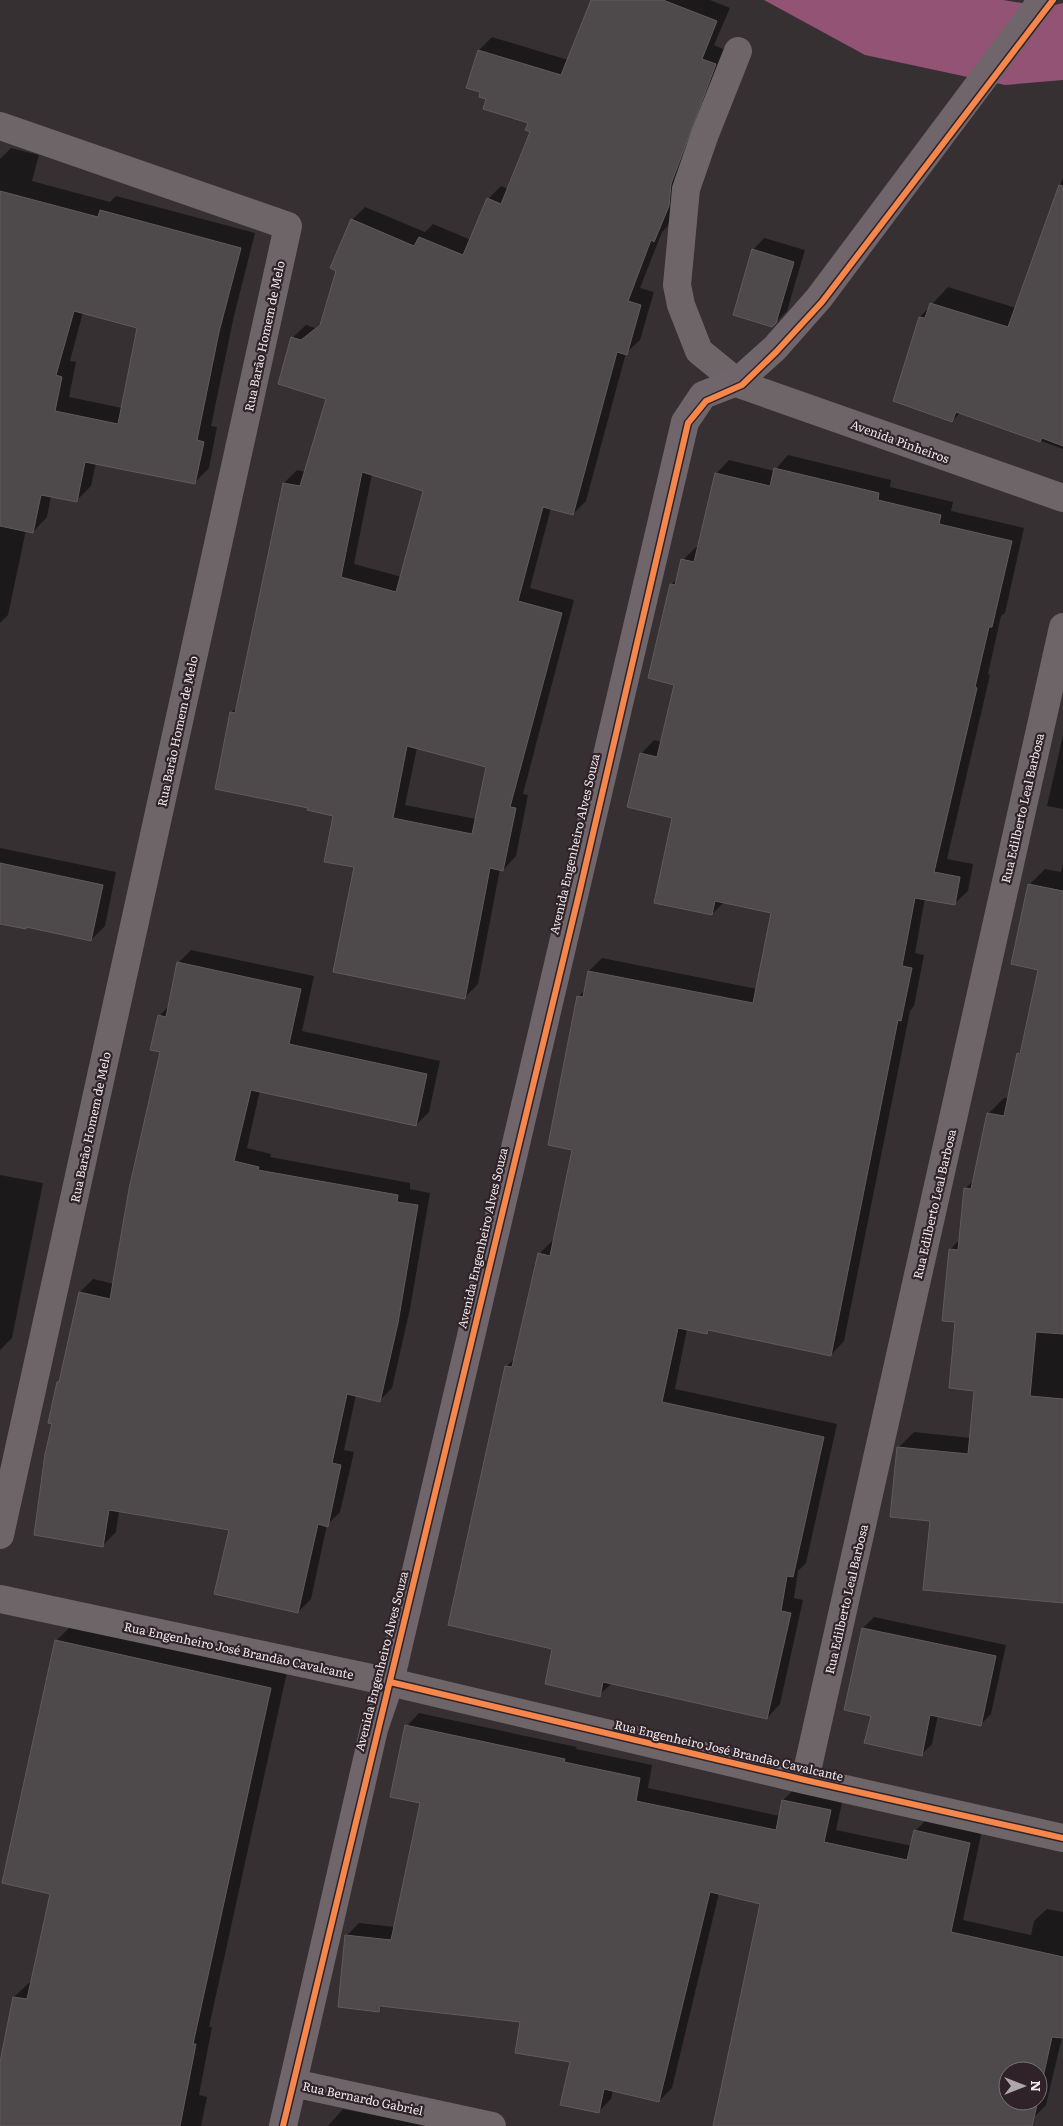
<svg xmlns="http://www.w3.org/2000/svg" width="1063" height="2126" font-family="Literata,serif">
  <rect width="100%" height="100%" fill="#363033"/>
  <!-- water -->
  <path fill="#935375" d="M764,0H1003L1046,7L1063,3V80L1005,85L865,55Z"/>
  <!-- shadow -->
  <path fill="#0007" fill-rule="evenodd" d="M592,0H710L730,8L714,45L728,51L681,192L667,227L662,232L640,288L654,292L640,340L626,353L586,501L573,514L551,508L530,588L574,600L523,794L528,795L516,856L503,870L500,869L478,984L465,997L355,866L334,815L309,807L231,713L238,706L284,483L297,470L306,472L327,398L292,338L306,325L315,328L322,322L352,220L365,207L425,232L433,224L471,240L488,199L501,186L508,189L531,132L530,122L487,98L479,50L492,37L568,60ZM372,474L424,490L402,577L354,564ZM417,748L487,766L476,819L405,805Z
    M11,148L39,155L32,181L110,202L116,196L255,233L234,316L211,426L217,427L209,468L194,483L96,463L91,486L76,501L51,496L47,517L33,532L26,530L8,615L0,623V159ZM83,312L138,327L122,408L69,397L76,362L70,361Z
    M1063,177V449L961,412L952,421L920,317L948,287L1016,308Z
    M764,238L805,250L787,311L772,326L753,250Z
    M788,455L891,480L890,487L953,502L951,511L1024,528L1005,613L1001,616L988,674L990,675L947,859L973,864L968,891L954,904L925,898L915,953L924,955L914,1006L910,1011L844,1341L831,1355L710,1329L707,1333L687,1329L675,1389L837,1424L806,1563L798,1571L794,1598L803,1600L780,1704L767,1718L612,1683L599,1695L554,1648L506,1367L515,1358L539,1254L552,1241H554L573,1149L578,997L586,989L589,971L602,958L757,989L772,912L724,902L712,914L673,817L641,754L654,740L661,742L675,684L671,585L678,578L683,560L696,547H698L716,474L729,460L774,471Z
    M1063,735V809L1047,806Z
    M0,848L116,872L105,926L91,940L0,922Z
    M1063,864V1602L931,1520L898,1448L914,1432L971,1438L975,1390L957,1321L950,1250L960,1239L965,1189L974,1180L989,1113L1004,1098H1009L1018,1054L1023,1049L1039,969L1029,885L1045,869L1061,872Z
    M191,950L314,976L302,1031L440,1061L429,1112L416,1125L260,1090L247,1148L271,1154L270,1157L410,1183V1189L430,1193L410,1309L392,1388L379,1401L356,1395L344,1450L354,1452L340,1512L327,1525L311,1599L298,1612L230,1529L119,1511L116,1532L103,1545L53,1423L59,1382L61,1379L80,1292L93,1279L114,1284L161,1052L159,1016L170,1005L178,963Z
    M0,1175L43,1183L12,1338L0,1350Z
    M874,1617L1006,1645L991,1714L980,1725L938,1715L932,1744L921,1755L863,1628Z
    M73,1624L287,1672L209,2027H212L199,2095L207,2097L201,2126H0V2069L14,1997L32,1980L51,1893L56,1641Z
    M419,1713L577,1747L576,1749L652,1765L648,1788L780,1816L783,1800L796,1788L843,1798L836,1830L912,1846L915,1831L928,1818L982,1830L963,1920L1031,1935L1034,1921L1047,1909L1063,1912V2033L1046,2105L1033,2118L998,2126H731L762,1903L719,1893L672,2088L659,2101L613,2090L611,2099L598,2112L571,2061L521,2021L384,2005L379,2010L346,1936L359,1923L395,1927L422,1802L407,1726ZM1008,2071H1038V2101H1008Z
    M343,2109L428,2126H328Z"/>
  <!-- building -->
  <path fill="#4e494b" stroke="#605a5d" fill-rule="evenodd" d="M591,0H663L717,21L702,59L716,64L671,184L669,206L654,242L651,240L628,301L641,305L627,355L617,352L573,515L543,507L518,601L562,613L510,807L516,808L503,871L490,868L465,999L333,972L354,867L324,862L333,816L307,810L308,808L215,789L230,712L235,713L283,483L300,486L326,399L278,384L291,337L301,340L320,325L336,271L330,268L351,219L414,246L419,237L463,255L487,198L501,204L530,132L525,130L528,123L483,109L486,99L479,97L480,92L466,88L478,50L561,75ZM362,472L423,491L396,592L341,577ZM407,746L486,767L472,834L393,818Z
    M1059,185L1063,186V446L1042,438L1040,442L956,412L952,422L893,401L919,317L925,318L930,303L1008,327Z
    M0,191L98,217L100,210L241,248L219,332L197,440L204,442L195,484L85,462L77,502L41,495L33,533L0,526ZM74,311L137,328L118,424L55,411L62,377L56,375Z
    M752,249L794,262L776,323L772,327L733,315Z
    M774,468L879,493L878,500L941,515L939,524L1012,541L992,627H989L975,687L977,688L934,872L960,877L955,905L915,898L902,966L912,968L901,1021L898,1020L831,1356L708,1330L707,1334L678,1328L662,1402L824,1437L793,1577L787,1576L781,1611L791,1613L767,1719L603,1682L600,1697L545,1684L552,1649L448,1625L505,1366L512,1367L538,1253L550,1256L572,1150L548,1145L577,996L583,997L588,971L753,1003L771,913L715,901L712,915L654,903L672,818L627,807L640,753L657,757L674,685L648,678L670,584L675,585L681,559L694,562L715,473L770,486Z
    M0,863L103,885L91,941L26,927V929L0,924Z
    M1028,884L1063,891V1334L1036,1332L1030,1396L1063,1399V1603L923,1590L930,1521L890,1517L897,1447L968,1454L974,1391L949,1388L955,1322L942,1321L949,1249L958,1250L964,1188L971,1189L987,1113L1004,1116L1017,1053L1020,1054L1038,970L1011,964Z
    M177,962L301,989L289,1044L427,1074L416,1126L251,1090L234,1161L259,1167L258,1170L398,1195L397,1202L418,1205L398,1323L380,1402L347,1394L332,1463L341,1465L328,1527L318,1524L298,1613L214,1594L229,1530L109,1510L103,1547L34,1535L45,1454L52,1424L48,1423L57,1382H59L79,1292L110,1299L129,1189L160,1052L150,1050L158,1015L166,1017Z
    M862,1628L996,1656L981,1726L930,1715L922,1756L864,1743L871,1716L844,1710Z
    M55,1640L271,1688L193,2044H196L180,2126H0V2062L13,1997L27,1999L50,1894L2,1883Z
    M405,1725L565,1759L564,1762L640,1778L636,1801L776,1830L782,1800L831,1810L824,1842L907,1860L914,1830L970,1843L951,1932L1063,1957V2038L1052,2037L1038,2100V2071H1008V2101H1038L1032,2126H713L760,1904L710,1892L659,2102L604,2089L599,2113L560,2105L570,2062L515,2053L520,2022L380,2006L379,2012L338,2007L345,1935L391,1940L420,1803L390,1797Z"/>
  <g fill="none" stroke-linecap="round" stroke-linejoin="round">
    <!-- minor -->
    <path stroke="#6e6569" stroke-width="28" d="M738,51L705,134L686,189L677,285L681,305L699,351L737,382L742,385L1063,498
      M0,126L288,226L0,1535
      M0,1599L390,1682L805,1780L1063,1838
      M805,1780L1063,627
      M293,2083L492,2126"/>
    <!-- major -->
    <path stroke="#70656a" stroke-width="28" d="M283,2126L374,1729L390,1682L685,422L703,395L737,382L775,348L819,298L1042,0"/>
    <!-- cycleway casing -->
    <g stroke="#2f2329" stroke-width="9">
      <path id="cycleway" d="M388,1688L390,1682L805,1780L1063,1838
        M283,2126L579,894L688,423L706,401L742,385L776,352L822,302L1053,0"/>
    </g>
    <!-- cycleway -->
    <use href="#cycleway" stroke="#f5874c" stroke-width="6"/>
  </g>
  <g text-anchor="middle" dominant-baseline="central" stroke-width="4.5" stroke-linejoin="round" paint-order="stroke">
    <!-- street labels -->
    <g font-size="12" fill="#f0e8eb" stroke="#2f2329">
      <text transform="translate(264 336) rotate(-78)">Rua Barão Homem de Melo</text>
      <text transform="translate(900 441) rotate(20)">Avenida Pinheiros</text>
      <text transform="translate(177 731) rotate(-78)">Rua Barão Homem de Melo</text>
      <text transform="translate(1022 808) rotate(-77)">Rua Edilberto Leal Barbosa</text>
      <text transform="translate(574 844) rotate(-77)">Avenida Engenheiro Alves Souza</text>
      <text transform="translate(90 1127) rotate(-78)">Rua Barão Homem de Melo</text>
      <text transform="translate(934 1204) rotate(-77)">Rua Edilberto Leal Barbosa</text>
      <text transform="translate(482 1238) rotate(-77)">Avenida Engenheiro Alves Souza</text>
      <text transform="translate(846 1599) rotate(-77)">Rua Edilberto Leal Barbosa</text>
      <text transform="translate(239 1650) rotate(12)">Rua Engenheiro José Brandão Cavalcante</text>
      <text transform="translate(381 1661) rotate(-76)">Avenida Engenheiro Alves Souza</text>
      <text transform="translate(729 1750) rotate(13)">Rua Engenheiro José Brandão Cavalcante</text>
      <text transform="translate(363 2098) rotate(12)">Rua Bernardo Gabriel</text>
    </g>
  </g>
  <!-- north arrow -->
  <g transform="translate(1023 2086) rotate(90)"><circle r="24" fill="#2f2329" stroke="#7c7277"/>
  <path d="M0-4L9 19L0 12L-9 19Z" fill="#afa8ab"/>
  <text y="-8" font-size="14" font-weight="bold" text-anchor="middle" fill="#f0e8eb">N</text>
  </g>
</svg>
